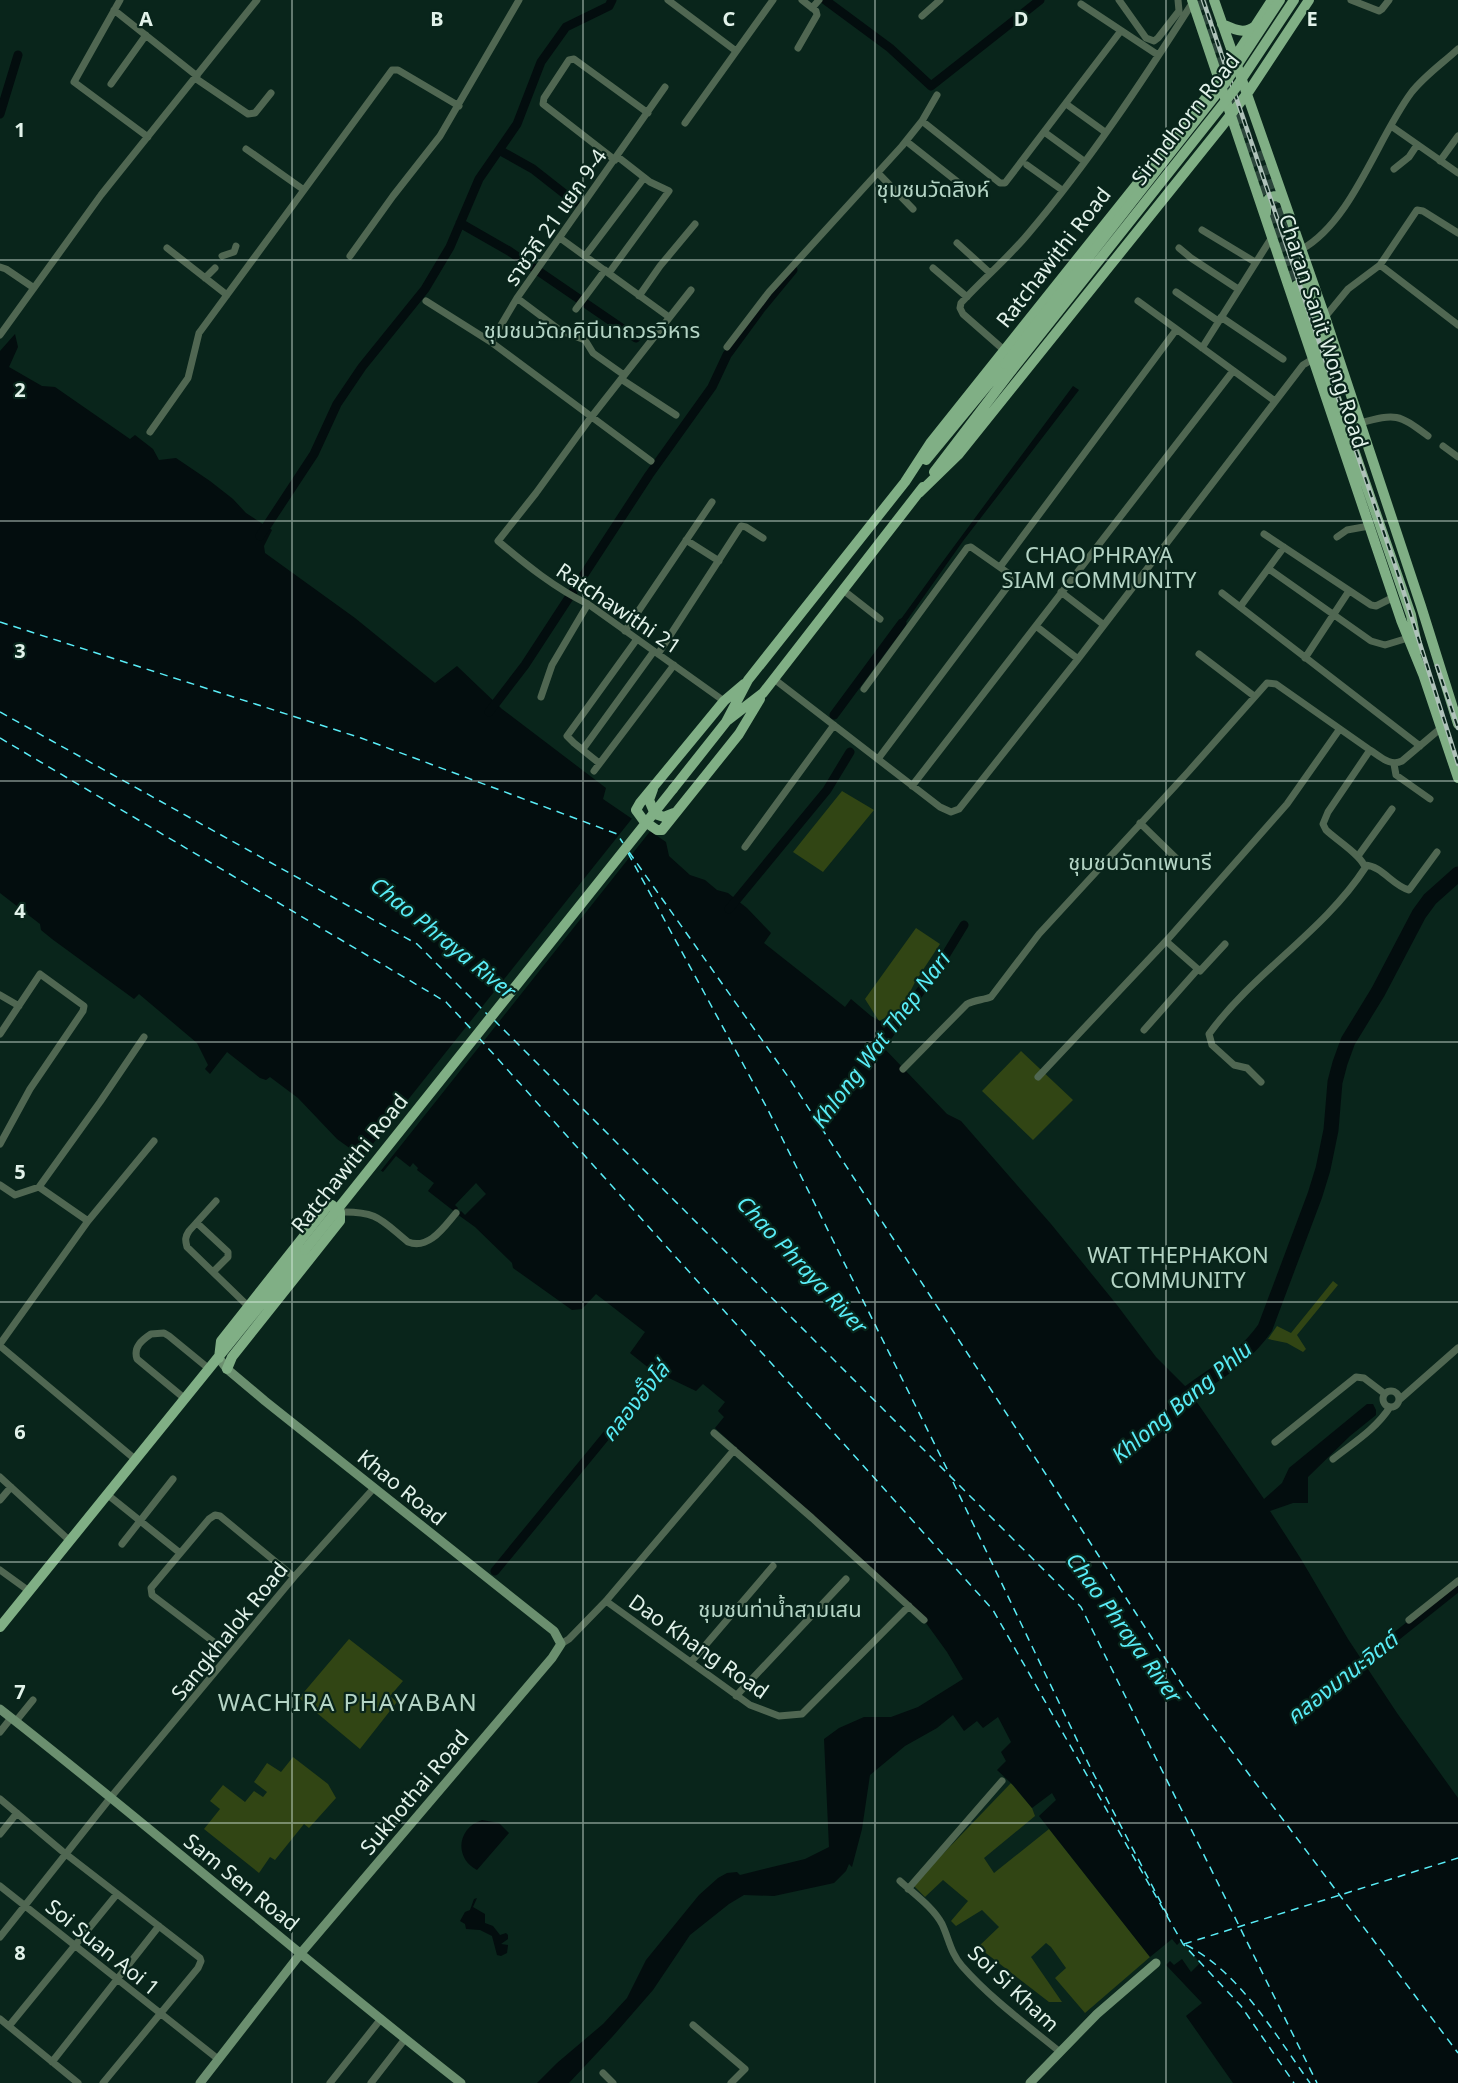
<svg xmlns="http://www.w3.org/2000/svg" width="1458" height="2083" font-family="'Noto Sans','Noto Sans Thai',sans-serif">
  <rect width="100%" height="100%" fill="#09251b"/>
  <!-- green -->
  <path fill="#314514" d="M842,791L874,810L823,872L793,852Z
    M916,928L940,944L915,982L901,1010L879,1021L865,999Z
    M1021,1051L1073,1100L1033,1140L982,1091Z
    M1333,1281L1338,1285L1297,1335L1306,1349L1303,1352L1287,1343L1268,1339L1277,1326L1291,1333Z
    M349,1639L403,1681L390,1696L397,1702L360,1749L299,1698Z
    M293,1757L328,1784L336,1798L309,1828L304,1824L275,1860L270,1857L259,1873L204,1829L220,1809L210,1801L223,1785L245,1802L254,1791L263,1797L267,1792L254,1782L267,1763L281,1772Z
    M1011,1783L1032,1808L1035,1816L984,1858L994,1873L1049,1829L1150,1957L1085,2013L1055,1978L1066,1968L1051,1947L1046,1943L1031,1957L1062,2002H1049L978,1947L999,1927L982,1910L956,1926L951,1921L968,1901L943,1880L925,1897L913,1885Z"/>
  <!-- water -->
  <path fill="#030d0e" d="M15,334L18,347L9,367L42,386L55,387L130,439L135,435L153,449L159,460L176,458L210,481L233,499L246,513L272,530L264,546L265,553L355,618L435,683L457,666L502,709L606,788L603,799L666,842L669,856L690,875L705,880L717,890L728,893L747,908L771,933L764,943L845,1007L851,999L871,1016L894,1029L882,1046L947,1114L961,1121L1051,1224L1117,1305L1156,1357L1187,1388L1264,1499L1282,1483L1289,1468L1367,1404H1373L1376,1410V1415L1350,1436L1308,1477V1503H1293L1270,1511L1301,1559L1348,1639L1397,1713L1458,1798V2083H1233L1186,2016L1202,2003L1166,1965L1170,1961L1174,1965L1182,1959L1191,1972L1200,1963L1182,1940L1177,1945L1172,1939L1150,1957L1039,1816L1056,1800L1052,1793L1032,1808L1013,1785L997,1770L1006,1761L1001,1752L1011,1742L998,1717L983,1728L977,1721L964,1731L953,1715L937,1728L905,1746L870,1775L862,1829L852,1867L849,1864L846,1871L834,1883L774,1896L744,1895L729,1904L690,1935L653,1990L613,2036L569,2083H537L557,2063L603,2024L627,1998L646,1960L699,1895L718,1878L727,1873L737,1872L740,1875L805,1859L829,1847L824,1739L839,1728L864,1717H891L918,1707L963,1679L947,1652L926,1623L928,1621L715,1428L724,1417L718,1411L725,1402L703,1384L696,1391L650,1369L630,1353L645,1332L596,1294L582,1309L572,1310L513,1268L512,1263L475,1227L457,1214L461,1211L465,1215L486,1194L476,1183L455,1205L458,1208L455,1212L428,1191L434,1183L417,1170L418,1168L413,1163L410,1167L396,1156L383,1172L337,1139L298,1098L270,1077L266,1080L260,1078L227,1052L210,1074L205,1069L208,1065L197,1043L139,994L134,999L52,939L41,930L40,924L0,893V351Z
    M1073,386L1079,390L963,541L898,633L893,630C952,548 1013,467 1073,386Z
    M482,1820L499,1823L509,1833L477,1870C454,1858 457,1828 482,1820Z
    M477,1898L473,1907L485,1914V1923L493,1926L500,1935L506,1933L508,1935V1939L501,1944L508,1945L507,1953L501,1956L497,1955L492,1936L480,1930L466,1929L465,1924L460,1921L465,1912L470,1910L474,1899Z"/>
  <!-- pier -->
  <path fill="#09251b" d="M634,816L652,829L379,1173L360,1160Z"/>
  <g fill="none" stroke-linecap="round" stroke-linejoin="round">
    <!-- canal -->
    <path stroke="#030d0e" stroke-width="9" d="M825,0L890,48L931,86L1040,0
      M0,114L18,55
      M499,150L533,169L575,202
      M460,223L509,251L636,338
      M260,536L314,454L337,404L362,367L425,289L450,247L479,179L517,124L541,62L566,27L609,6L612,0
      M489,712L525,665L649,475L712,387L727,355L760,310L793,270
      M834,715L902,623
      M729,909L827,790L850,752
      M887,1037L939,966L964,925
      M495,1571L665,1364
      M1354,1670L1458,1587"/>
    <!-- river -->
    <path stroke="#030d0e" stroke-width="15" d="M1175,1404C1207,1376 1239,1365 1265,1328L1315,1195L1323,1169L1331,1130L1335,1082L1340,1063L1348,1041L1378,992L1419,914L1430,899L1458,874"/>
    <!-- ferry -->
    <path stroke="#59ecf6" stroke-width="1.5" stroke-dasharray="8 6" stroke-linecap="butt" d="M0,622L361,738L617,834L623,843
      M0,712L417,944L488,1015
      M0,738L446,1002L474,1032
      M629,852L791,1081L1185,1689L1458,2053
      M628,853L767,1108L950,1475
      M494,1020L1081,1607L1317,2083
      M479,1038L993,1610L1183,1944L1241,2006L1294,2083
      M953,1482L1091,1769L1168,1916
      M1184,1944L1458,1858
      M1186,1945C1239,1971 1276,2036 1310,2083"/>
    <!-- primary-tunnel -->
    <path stroke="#2a443a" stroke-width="10" stroke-dasharray="10 5" stroke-linecap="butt" d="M1201,0L1297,285
      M1260,151L1304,282"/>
    <!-- street -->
    <path stroke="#506752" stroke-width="7" d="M120,0L74,82L148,137
      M668,0L736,51
      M1119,0L1146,38L1154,41L1158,38L1179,11L1178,0
      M1351,0L1379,11L1382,9L1389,0
      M1081,4L1158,55
      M812,8L819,0
      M114,10L197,76
      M922,16L940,0
      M798,48L817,15L816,11L802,0
      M195,78L248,114L255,113L271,93
      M111,84L146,35
      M1069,106L1105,132
      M922,121L1000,183H1005L1120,32
      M685,123L773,0
      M1391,126L1458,173
      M1047,134L1084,161
      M906,141L964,187
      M246,149L304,190
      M615,160L543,104L544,98L569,60L574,59L648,113
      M1440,161L1458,136
      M1027,165L1062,190
      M1394,169L1409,157L1417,145
      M878,173L913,209
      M1202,230L1255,262
      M560,238L669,317
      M957,243L990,273
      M167,248L227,295
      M1179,248L1191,258L1238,289
      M1302,249C1352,221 1377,139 1411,93C1424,76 1443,63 1458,49
      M222,256L234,252L236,246
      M350,256L393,196L440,136L519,0
      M585,256L644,178
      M1380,265L1458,325
      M0,267L6,269L34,288
      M933,268L967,297
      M609,273L669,191L650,182L618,157
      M205,278L215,268
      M691,290L589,420L536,493L498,541C525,564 556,589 588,604L724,701
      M1176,292L1218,321
      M639,296L660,266L695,224
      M517,298L561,331L585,340L593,353L624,375
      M426,301L491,342L651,461
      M1138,301L1275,401
      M576,309L605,270
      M1221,317L1283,359
      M1325,317L1348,289L1380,265L1417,210L1423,211L1458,233
      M0,335L101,195L257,0
      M491,342L517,298L665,87
      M727,347L769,292L902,146L922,121L937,95
      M1202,348L1272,237
      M1004,350L963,314L960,308L961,303C983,279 1008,258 1028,234C1089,162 1142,82 1193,2
      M621,379L676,415
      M1360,423C1397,413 1398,414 1428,436
      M150,432L188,378L199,333L392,70H398L459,106
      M1443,446L1458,457
      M1264,534L1371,605L1376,606L1394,597
      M1337,537L1347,530L1369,526
      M686,540L719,561
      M1000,567L1176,330
      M1269,569L1371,641L1385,645L1408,638
      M843,590L880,619
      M1061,592L1104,625
      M1222,593L1420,746
      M1240,607L1284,547
      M1036,626L1078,659
      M625,631L712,502
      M658,654L741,526L746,527L763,538
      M1199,654L1254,696
      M1305,658L1349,591
      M774,679L940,807L951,812L959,809L1078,659L1303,365L1313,359
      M864,689L967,548L971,547L1008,573L1011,582L878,759
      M541,697L552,665L588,604
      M583,749L654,651
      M599,763L574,743L567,736L637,639
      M1394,764L1396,775L1430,799
      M594,771L674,665
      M912,786L1233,371
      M1140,823L1179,861
      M745,847L834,725
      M1358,856L1392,809
      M1365,865C1382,866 1393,886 1409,890L1437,852
      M1166,941L1200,971L1225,944
      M0,995L19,1006
      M1144,1030L1198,969
      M0,1034L40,974L84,1006L83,1011L30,1089L0,1144
      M903,1069L967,1004C974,1000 983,1000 991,997L1039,934L1189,771L1267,683L1276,684L1370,750
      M1038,1077L1168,939L1287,804L1339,730
      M1261,1082L1247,1068L1234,1065L1212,1045L1209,1034C1253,973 1324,931 1365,868C1363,856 1335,839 1326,830L1323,824L1328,812L1370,750C1380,756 1390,767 1402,761L1441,728
      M0,1185L15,1195L39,1187L88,1221
      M39,1187L100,1102L144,1037
      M216,1201L189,1231C185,1237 185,1240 187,1247L249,1307
      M340,1212C378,1211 381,1220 408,1242C429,1250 444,1227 456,1213
      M197,1223L228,1252V1257L214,1271
      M0,1344L88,1221L154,1141
      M0,1346L136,1460
      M1383 1399a8 8 0 1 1 16 0a8 8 0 1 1-16 0Z
      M184,1398L137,1359C133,1347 142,1340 151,1334L164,1333L169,1336L208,1368
      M1399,1400L1458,1348
      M714,1433L812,1518L924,1620
      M1275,1442L1356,1377L1364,1378L1385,1394
      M1333,1459C1353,1443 1376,1429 1390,1407
      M0,1477L70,1541
      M108,1495L180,1553
      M0,1500L11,1487
      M122,1544L173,1479
      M0,1570L29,1591
      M606,1601L750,1705L779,1716L802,1714L909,1606
      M1409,1620L1458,1581
      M561,1644L569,1639L606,1601L734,1450
      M219,1646L152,1595L151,1588L209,1519L215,1515L220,1516L294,1577
      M691,1662L773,1566
      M736,1696L846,1579
      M16,1721L33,1700
      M0,1732L11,1718
      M0,1799L62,1851L200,1958L201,1961L198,1968L103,2083
      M0,1834L17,1813
      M900,1881C914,1894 933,1907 942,1924C949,1939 951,1954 962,1966C990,1998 1027,2025 1060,2052
      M0,1886L218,2059
      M908,1889L1002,1781
      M0,1937L111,1797L294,1577L374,1488
      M0,2019L78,2083
      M693,2025L745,2069L731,2083
      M9,2026L117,1894
      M52,2062L159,1926
      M603,2073L613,2083
      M330,2083L380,2020
      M371,2083L405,2039"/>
    <!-- secondary -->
    <path stroke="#6b8f6f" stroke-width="9" d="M0,1709C156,1831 305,1961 461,2083
      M200,2083L301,1953L552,1658L561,1644L554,1631L265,1401L227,1369L219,1358
      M1030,2083L1097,2014L1156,1963"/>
    <!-- primary -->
    <path stroke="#80af85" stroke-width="10" d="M1192,0L1401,620L1423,674L1458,778
      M1214,0L1325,317L1421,606L1458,724
      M1222,24C1234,29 1244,35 1255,26
      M1266,213C1266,204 1266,196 1277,196L1284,200
      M1304,282L1326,344
      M1297,285L1411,615L1418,650
      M926,460L1005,364
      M934,472L1012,370
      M919,493L958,455L1222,126L1249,91L1309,0
      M744,684L724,701L640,803L636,810L644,821L657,830H662L739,734L760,699
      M728,720L763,693L923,487
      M653,789L649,800L655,814L664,817L674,813
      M673,789L726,722L748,680L905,482L931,442L1220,80L1272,0
      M219,1358L221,1341L327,1207L332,1205L340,1212V1221L232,1357L227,1369
      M0,1627L305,1250"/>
    <!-- rail casing -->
    <g stroke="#afc2ba" stroke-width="4.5">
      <path id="rail" d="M1203,0L1398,574L1458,764
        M1437,666L1458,728"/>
    </g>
    <!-- rail -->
    <use href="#rail" stroke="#09251b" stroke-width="2" stroke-dasharray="7" stroke-linecap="butt"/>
    <!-- primary-bridge -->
    <path stroke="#80af85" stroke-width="10" d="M1005,364L1226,82L1280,0
      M1012,370L1235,89L1294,0
      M305,1250L673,789"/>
  </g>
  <!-- grid -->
  <path fill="none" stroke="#e2f2ea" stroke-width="1.5" stroke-opacity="0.55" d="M292,0V2083M583,0V2083M875,0V2083M1166,0V2083M0,260H1458M0,521H1458M0,781H1458M0,1042H1458M0,1302H1458M0,1562H1458M0,1823H1458"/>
  <g text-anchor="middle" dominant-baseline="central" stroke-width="4.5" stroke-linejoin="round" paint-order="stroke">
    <!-- street labels -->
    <g font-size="21" fill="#e2f2ea" stroke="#09251b">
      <text transform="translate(1185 119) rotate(-52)">Sirindhorn Road</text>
      <text transform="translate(555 217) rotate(-55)">ราชวิถี 21 แยก 9-4</text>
      <text transform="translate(1053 257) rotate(-52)">Ratchawithi Road</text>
      <text transform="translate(1324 331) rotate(72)">Charan Sanit Wong Road</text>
      <text transform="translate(619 608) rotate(34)">Ratchawithi 21</text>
      <text transform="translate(349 1163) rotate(-51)">Ratchawithi Road</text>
      <text transform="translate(402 1487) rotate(39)">Khao Road</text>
      <text transform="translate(229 1631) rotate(-51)">Sangkhalok Road</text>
      <text transform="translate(699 1646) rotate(35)">Dao Khang Road</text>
      <text transform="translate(414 1792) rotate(-50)">Sukhothai Road</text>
      <text transform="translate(242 1882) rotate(39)">Sam Sen Road</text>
      <text transform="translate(103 1947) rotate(39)">Soi Suan Aoi 1</text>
      <text transform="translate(1014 1988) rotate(43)">Soi Si Kham</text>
    </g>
    <!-- neighbourhood labels -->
    <g font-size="22" fill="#b4d4c5" stroke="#09251b">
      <text x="933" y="188">ชุมชนวัดสิงห์</text>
      <text x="592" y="329">ชุมชนวัดภคินีนาถวรวิหาร</text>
      <text x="1099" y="554">CHAO PHRAYA<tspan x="1099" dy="25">SIAM COMMUNITY</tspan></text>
      <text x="1140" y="861">ชุมชนวัดทเพนารี</text>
      <text x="1178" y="1254">WAT THEPHAKON<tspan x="1178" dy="25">COMMUNITY</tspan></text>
      <text x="780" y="1608">ชุมชนท่าน้ำสามเสน</text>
    </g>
    <!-- water labels -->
    <g font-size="22" font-style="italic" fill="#59ecf6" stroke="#09251b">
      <text transform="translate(444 937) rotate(39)">Chao Phraya River</text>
      <text transform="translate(880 1039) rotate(-53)">Khlong Wat Thep Nari</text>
      <text transform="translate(803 1264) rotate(47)">Chao Phraya River</text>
      <text transform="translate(634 1401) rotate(-51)">คลองอั๊งโล่</text>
      <text transform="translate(1181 1401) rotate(-40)">Khlong Bang Phlu</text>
      <text transform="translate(1125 1627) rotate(54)">Chao Phraya River</text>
      <text transform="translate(1341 1677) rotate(-38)">คลองมานะจิตต์</text>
    </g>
    <!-- quarter labels -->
    <g font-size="24" letter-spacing="1.5" fill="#b4d4c5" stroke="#09251b">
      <text x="348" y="1701">WACHIRA PHAYABAN</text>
    </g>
  </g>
  <g font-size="20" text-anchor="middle" font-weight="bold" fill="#e2f2ea" stroke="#09251b" stroke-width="4.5" stroke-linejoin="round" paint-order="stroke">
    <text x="146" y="26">A</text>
    <text x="437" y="26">B</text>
    <text x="729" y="26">C</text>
    <text x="1021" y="26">D</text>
    <text x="1312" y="26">E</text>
    <text x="20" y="137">1</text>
    <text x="20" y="397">2</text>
    <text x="20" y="658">3</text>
    <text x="20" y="918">4</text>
    <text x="20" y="1179">5</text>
    <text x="20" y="1439">6</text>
    <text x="20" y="1699">7</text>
    <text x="20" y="1960">8</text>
  </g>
</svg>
